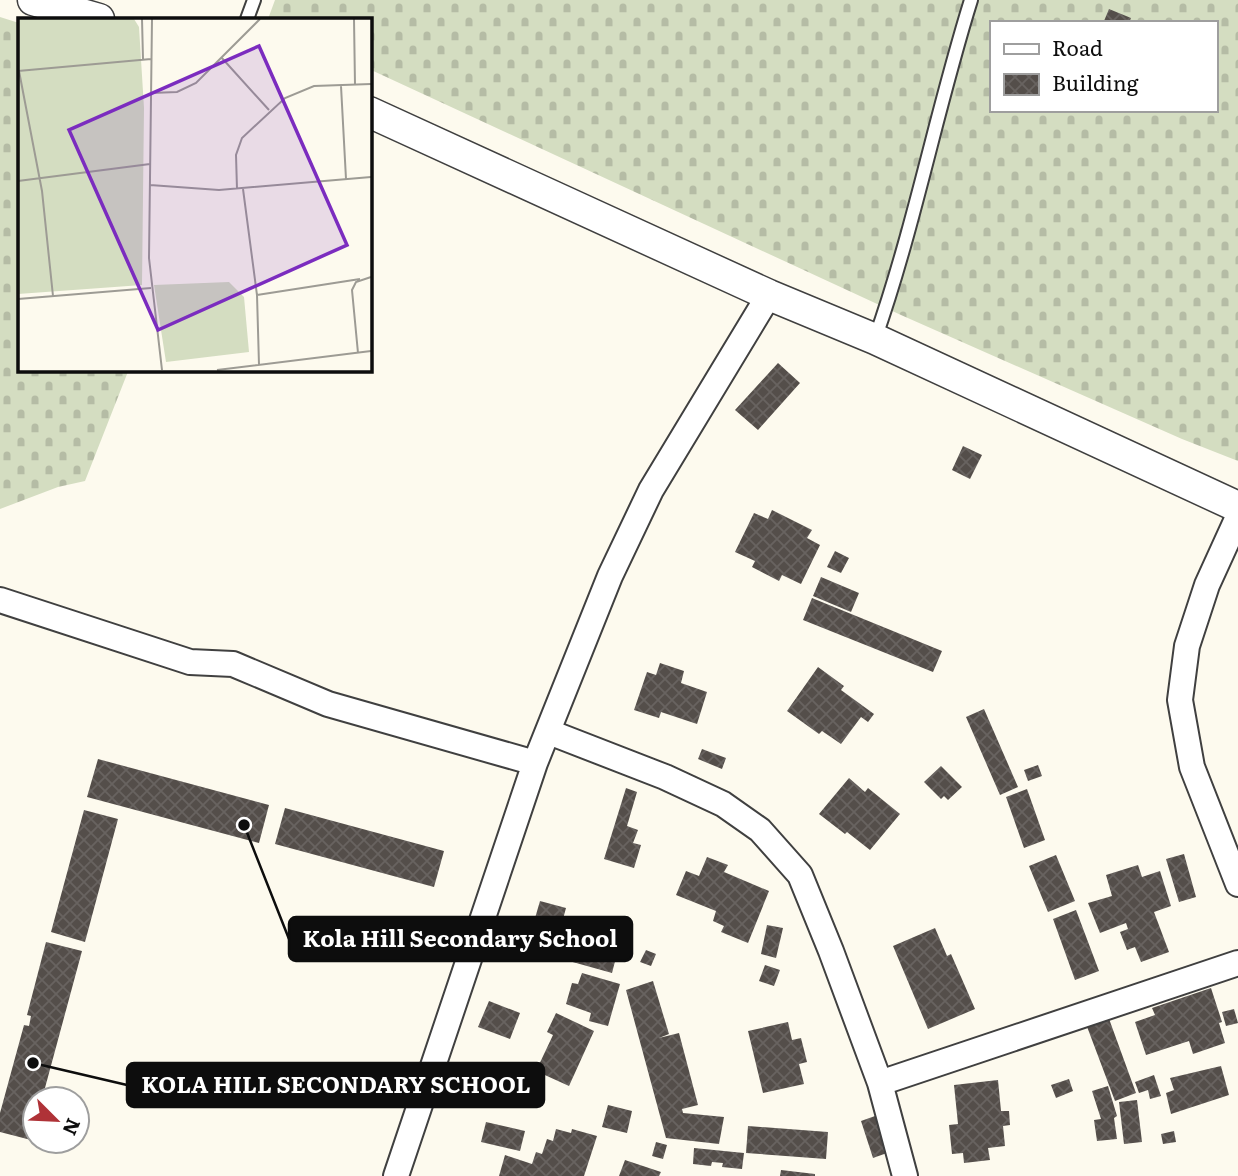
<svg xmlns="http://www.w3.org/2000/svg" width="1238" height="1176" font-family="Literata,serif">
  <defs>
    <pattern id="cemetery-stones" width="16" height="16" patternUnits="userSpaceOnUse" patternTransform="scale(1.75)"><rect width="16" height="16" fill="#d4ddc1"/><path d="M2 7V4a2 2 0 0 1 4 0v3zM10 15v-3a2 2 0 0 1 4 0v3z" fill="#b5bca5"/></pattern>
    <pattern id="building-cross-hatch" width="8" height="8" patternUnits="userSpaceOnUse" patternTransform="scale(1.75)"><rect width="8" height="8" fill="#544e4a"/><path d="M0 0l8 8M0 8l8-8" fill="none" stroke="#686360"/></pattern>
  </defs>
  <rect width="100%" height="100%" fill="#fdfaee"/>
  <!-- cemetery -->
  <path fill="url(#cemetery-stones)" fill-rule="evenodd" d="M275,0H1238V461L1182,439L901,315L369,69V19H268ZM991,23H1215V110H991Z
    M0,17L19,23V369H129L85,481L58,487L0,509Z"/>
  <!-- building -->
  <path fill="url(#building-cross-hatch)" d="M1109,9L1131,18L1129,23L1104,21Z
    M778,363L800,383L758,430L735,410Z
    M963,446L982,455L970,479L952,470Z
    M772,510L812,530L807,538L820,545L801,584L782,575L779,581L752,567L755,561L735,552L754,513L768,519Z
    M835,551L849,558L841,573L827,567Z
    M821,577L859,593L851,612L813,596Z
    M812,598L942,651L933,672L803,620Z
    M660,663L684,671L681,683L707,692L697,724L661,712L659,718L634,710L647,672L656,675Z
    M818,667L844,686L841,690L874,714L868,722L861,717L841,744L822,731L819,734L787,711Z
    M984,709L1018,787L1000,795L966,717Z
    M702,749L726,758L722,769L698,759Z
    M98,759L269,805L259,843L87,797Z
    M1038,765L1042,776L1028,781L1024,770Z
    M941,766L962,787L948,800L944,796L941,799L924,782Z
    M849,778L865,792L868,788L900,814L870,850L847,832L845,834L819,814Z
    M626,788L637,792L627,826L638,830L633,843L641,845L634,868L604,859Z
    M1027,789L1045,840L1024,848L1006,797Z
    M285,808L444,851L434,887L275,844Z
    M84,810L118,819L85,942L51,932Z
    M1184,854L1196,897L1179,902L1166,859Z
    M1056,855L1075,901L1048,912L1029,866Z
    M707,857L728,865L724,872L769,891L748,943L721,932L724,926L713,921L716,911L676,895L686,871L699,876Z
    M1138,865L1142,877L1160,871L1171,906L1154,912L1169,952L1141,962L1135,947L1127,950L1120,932L1128,929L1126,923L1100,933L1088,903L1112,896L1106,875Z
    M540,901L566,908L563,919L611,932L608,943L619,946L612,973L526,949Z
    M1076,910L1099,971L1075,980L1053,919Z
    M767,925L783,928L776,958L761,954Z
    M935,928L947,956L951,954L975,1009L928,1029L893,946Z
    M46,942L82,951L42,1099H35V1126L31,1140L0,1132V1113L24,1025L29,1026L31,1016L27,1015Z
    M646,950L656,954L651,966L640,962Z
    M765,965L780,970L774,986L759,981Z
    M582,973L620,984L608,1026L589,1021L591,1013L566,1004L572,983L578,984Z
    M653,981L669,1034L659,1038L679,1033L698,1105L682,1109L683,1113L724,1117L719,1144L666,1138L626,990Z
    M1211,988L1222,1022L1219,1023L1225,1043L1193,1054L1189,1041L1146,1055L1135,1022L1155,1015L1152,1008Z
    M489,1001L520,1013L510,1039L478,1027Z
    M1234,1009L1238,1023L1226,1026L1222,1012Z
    M556,1013L594,1031L569,1086L536,1071L553,1035L547,1032Z
    M1108,1016L1136,1093L1115,1101L1086,1024Z
    M788,1022L792,1040L801,1038L807,1062L799,1064L804,1084L763,1093L748,1031Z
    M1221,1066L1229,1095L1171,1114L1166,1093L1174,1090L1170,1078Z
    M1154,1075L1161,1096L1150,1099L1148,1090L1139,1093L1135,1082Z
    M1069,1079L1073,1091L1056,1098L1051,1085Z
    M998,1080L1001,1111H1009L1010,1125L1003,1126L1005,1146L988,1148L990,1160L964,1163L963,1153L952,1154L949,1125L958,1124L954,1085Z
    M1108,1086L1117,1116L1114,1118L1117,1139L1097,1141L1094,1120L1101,1119L1092,1091Z
    M1137,1100L1142,1142L1124,1144L1119,1102Z
    M608,1105L632,1111L627,1133L602,1127Z
    M875,1116L887,1153L873,1158L861,1121Z
    M486,1122L525,1131L520,1151L481,1142Z
    M748,1126L828,1132L826,1159L746,1153Z
    M556,1129L571,1133L572,1129L597,1136L584,1176H499L505,1155L532,1164L536,1152L542,1154L547,1139L553,1141Z
    M1174,1131L1176,1142L1163,1144L1161,1134Z
    M656,1142L667,1145L663,1159L652,1156Z
    M694,1148L744,1153L742,1169L722,1167L723,1163L712,1162L711,1166L693,1164Z
    M625,1160L661,1172L659,1176H619Z
    M781,1170L815,1174V1176H780Z"/>
  <g fill="none" stroke-linecap="round" stroke-linejoin="round">
    <!-- service casing -->
    <g stroke="#404040" stroke-width="16">
      <path id="service" d="M247,19L254,0
        M875,339C914,228 936,112 971,0"/>
    </g>
    <!-- minor casing -->
    <g stroke="#404040" stroke-width="28">
      <path id="minor" d="M1238,517L1207,585L1187,646L1180,700L1192,767L1238,884
        M0,600L190,662L233,664L328,704L535,763
        M549,732L665,777L723,804L760,830L800,875L831,951L880,1083L905,1176
        M880,1083L1238,963
        M396,1176L535,763L610,576L651,490L769,295"/>
    </g>
    <!-- tertiary casing -->
    <g stroke="#404040" stroke-width="33">
      <path id="tertiary" d="M33,0L99,19
        M369,112L769,295L875,339L1238,507"/>
    </g>
    <!-- service -->
    <use href="#service" stroke="#fff" stroke-width="12"/>
    <!-- minor -->
    <use href="#minor" stroke="#fff" stroke-width="24"/>
    <!-- tertiary -->
    <use href="#tertiary" stroke="#fff" stroke-width="30"/>
  </g>
  <!-- overview -->
  <g transform="translate(18 18)">
    <rect width="354" height="354" fill="#fdfaee"/>
    <path d="M0,1H116L121,9L126,90L124,267L0,276ZM211,264L226,279L231,334L148,344L136,267Z" fill="#d4ddc1"/>
    <path fill="none" stroke="#9d9b94" stroke-width="2" d="M124,1L125,41M134,1L131,240L144,352M336,1L337,67M203,39L251,92M0,53L133,41M1,53L24,173L35,278M323,68L328,161M133,75L159,74L178,65L242,1M0,163L132,146M132,167L201,172L353,159M219,171L218,137L224,120L267,80L296,68L353,66M225,171L239,277L241,347M239,277L342,261M0,281L133,270M340,335L334,272L338,264L353,259M199,352L353,333"/>
    <path fill="#7b2cbf" fill-opacity="0.15" stroke="#7b2cbf" stroke-width="3.5" d="M241,28L329,227L140,312L51,112Z"/>
    <rect width="354" height="354" fill="none" stroke="#0d0d0d" stroke-width="3.5"/>
  </g>
  <!-- callouts -->
  <path fill="none" stroke="#0d0d0d" stroke-width="2.5" d="M244 825L289 939M33 1063L127 1085"/>
  <g fill="#0d0d0d" stroke="#fff" stroke-width="2.5">
    <circle cx="244" cy="825" r="7"/>
    <circle cx="33" cy="1063" r="7"/>
  </g>
  <g fill="#0d0d0d" stroke="#0d0d0d" stroke-width="2.5">
    <rect x="289" y="917" width="343" height="44" rx="7"/>
    <rect x="127" y="1063" width="417" height="44" rx="7"/>
  </g>
  <g font-size="23" text-anchor="middle" font-weight="bold" fill="#fff">
    <text x="460" y="947">Kola Hill Secondary School</text>
    <text x="336" y="1093">KOLA HILL SECONDARY SCHOOL</text>
  </g>
  <!-- legend -->
  <rect x="990" y="21" width="228" height="91" fill="#ffffff" stroke="#9e9e9e" stroke-width="2"/>
  <rect x="1004" y="44" width="35" height="10" fill="#ffffff" stroke="#9e9e9e" stroke-width="2"/>
  <text x="1052" y="56" font-size="21" fill="#0d0d0d">Road</text>
  <rect x="1004" y="74" width="35" height="21" fill="url(#building-cross-hatch)" stroke="#9e9e9e" stroke-width="2"/>
  <text x="1052" y="91" font-size="21" fill="#0d0d0d">Building</text>
  <!-- north arrow -->
  <g transform="translate(56 1120) rotate(114)"><circle r="33" fill="#ffffff" stroke="#9e9e9e" stroke-width="2"/>
  <path d="M0-5L12 26L0 18L-12 26Z" fill="#af3237"/>
  <text y="-10" font-size="19" font-weight="bold" text-anchor="middle" fill="#0d0d0d">N</text>
  </g>
</svg>
